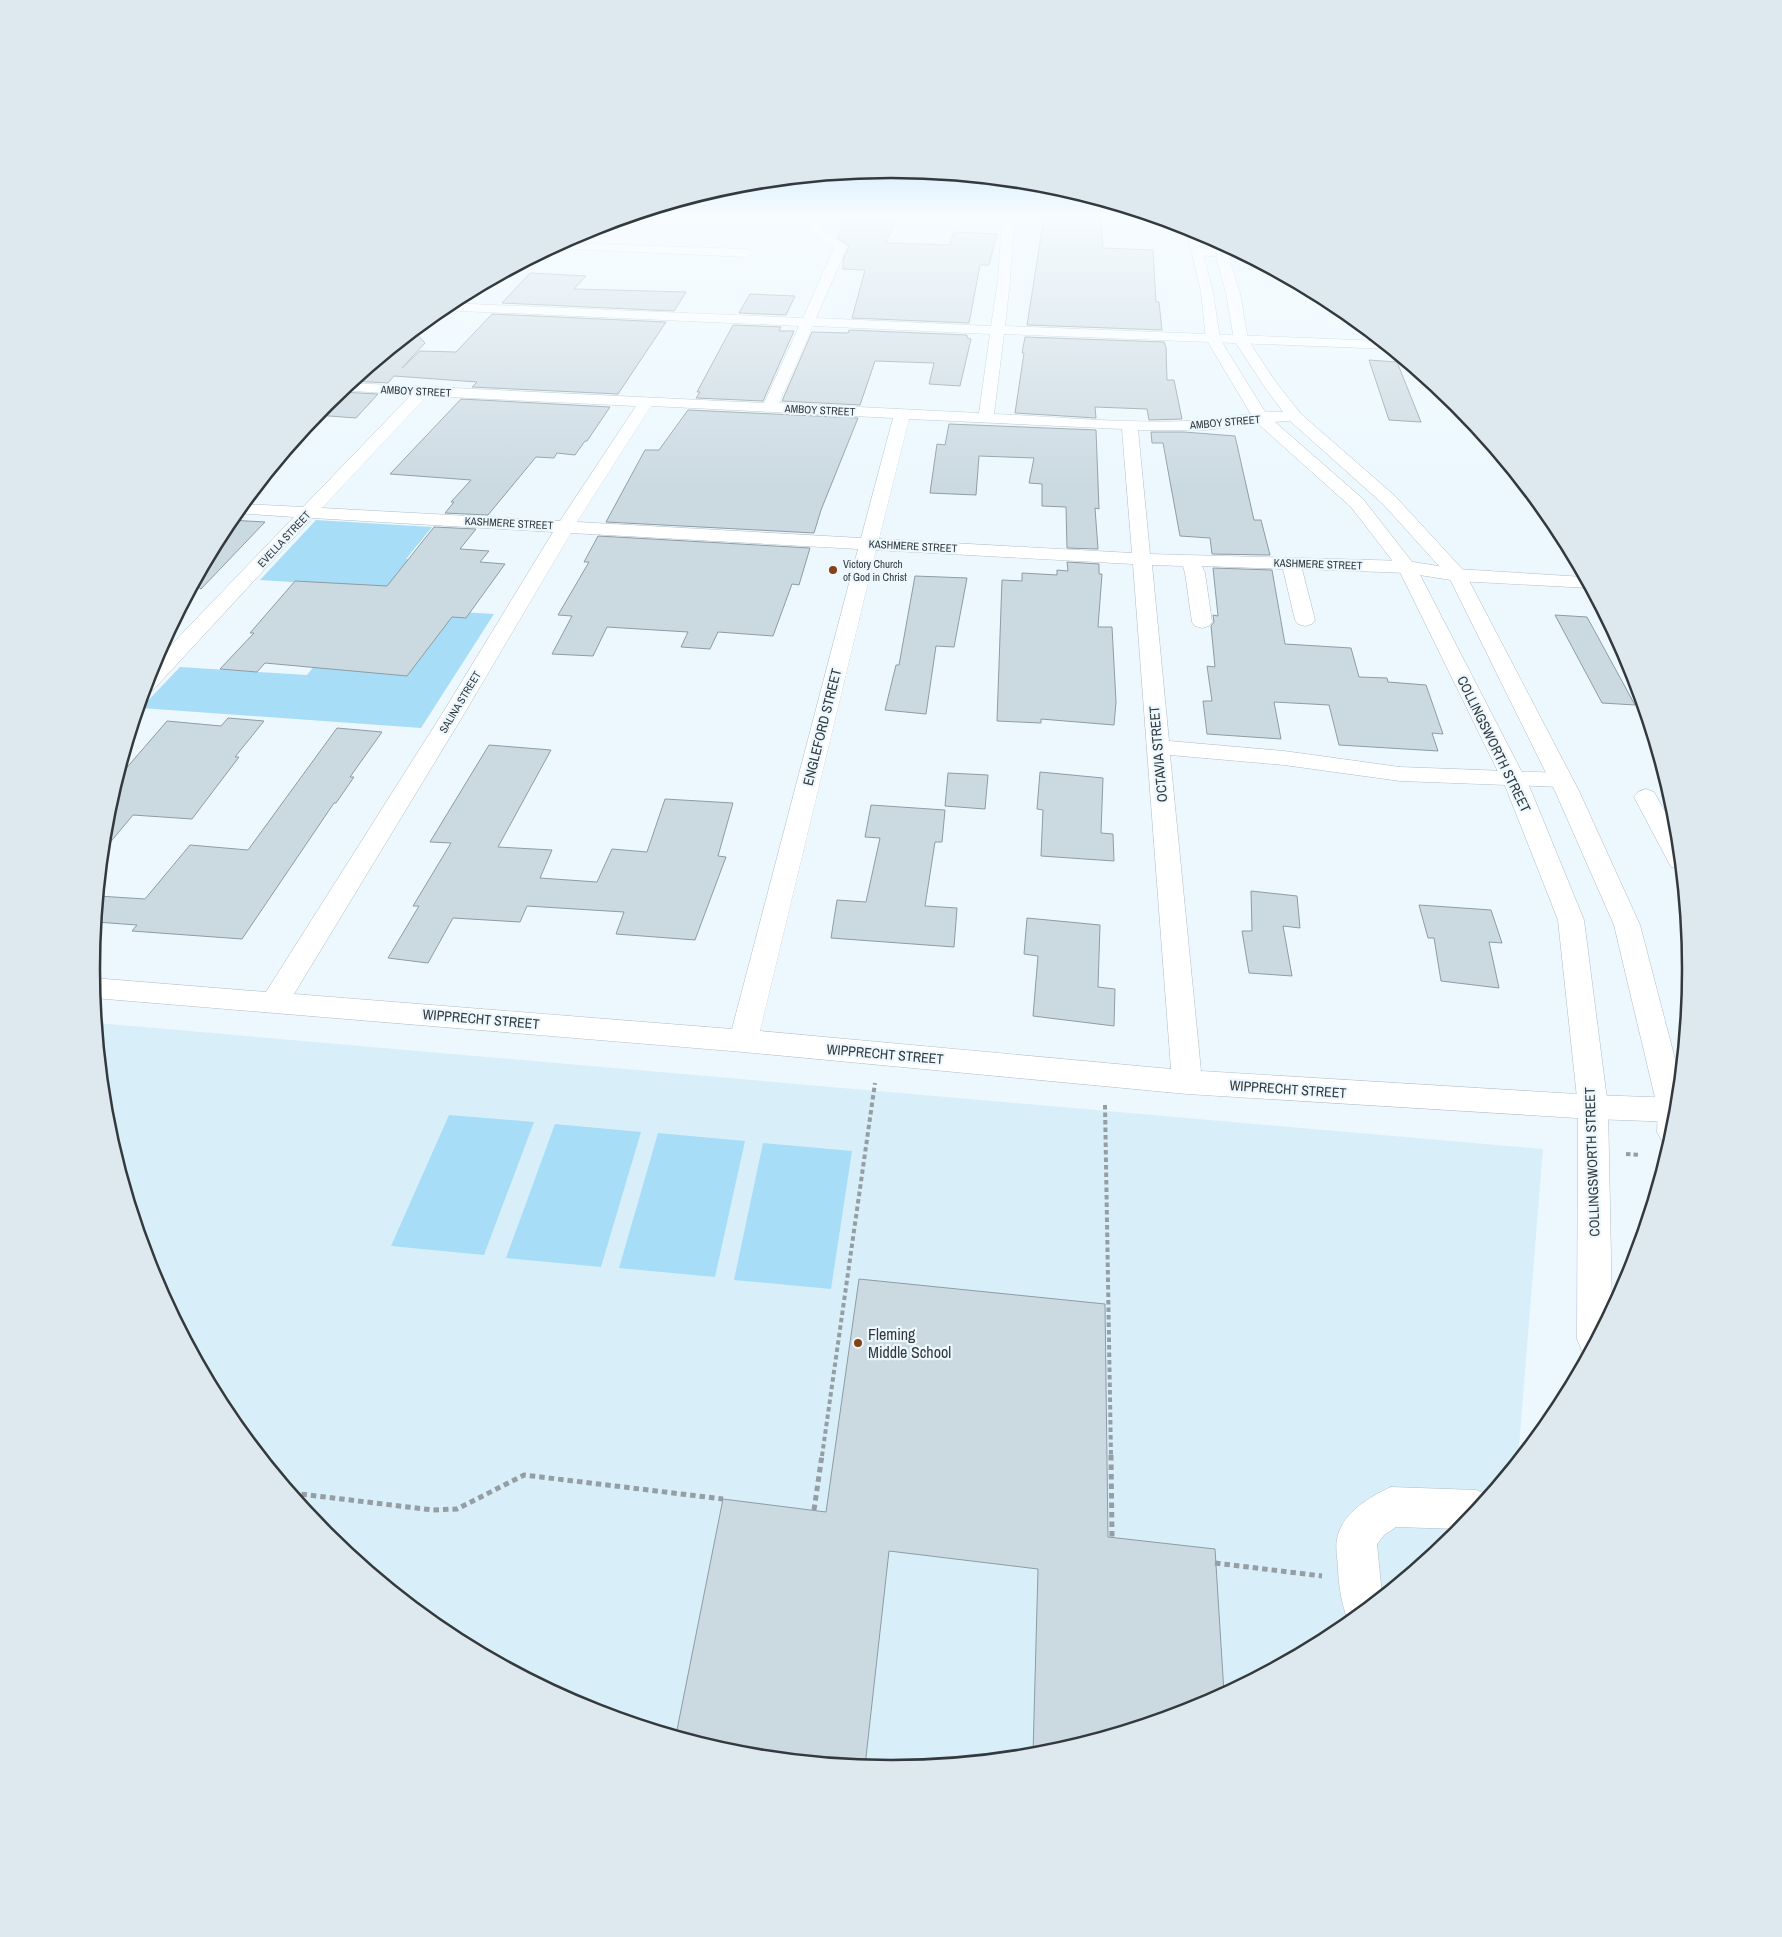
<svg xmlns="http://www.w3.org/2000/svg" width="1782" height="1937" font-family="'Archivo Narrow',sans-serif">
  <rect width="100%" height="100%" fill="#ecf8fe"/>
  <!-- built -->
  <path fill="#d8effa" d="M97,1023L1543,1149L1518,1459L1456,1534L1335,1634L1197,1707L1047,1753L891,1768L735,1753L585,1707L446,1633L325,1534L226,1413L152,1274L107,1124Z"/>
  <!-- green -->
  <path fill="#a8ddf7" d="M316,520L432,527L406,559L440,562L419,590L260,580Z
    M362,606L494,614L421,728L141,708L180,667L307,675Z
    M449,1115L534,1122L484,1255L391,1246Z
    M555,1124L641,1132L601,1267L506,1258Z
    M658,1133L745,1141L715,1277L619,1268Z
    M763,1143L852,1151L831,1289L734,1280Z"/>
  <!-- building -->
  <path fill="#cbd9e1" stroke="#8e9ca3" d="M1044,217H1101L1103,248L1153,250L1156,302H1159L1162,330L1027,325Z
    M845,220L895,222L886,243L950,245L954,232L997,234L989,265H980L969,323L852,318L865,270L843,269V260L849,246L837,238Z
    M530,273L586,276L574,289L686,292L674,311L502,303Z
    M750,294L795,296L786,315L739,313Z
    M492,314L666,322L618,394L472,387L477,382L394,376L388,383L352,381L414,331L425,343L402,368L420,351L456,352Z
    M733,325L781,327L779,331H794L763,401L696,398L700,392H697Z
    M849,330L967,335V338L971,339L960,386L929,384L934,363L875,361L860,405L782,401L812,332L848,333Z
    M1025,337L1164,342L1166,347L1167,380H1174L1182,419L1149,420L1147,409L1095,407L1096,418L1015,413L1024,353H1022Z
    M1369,360L1397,362L1421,422L1389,420Z
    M340,391L341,392L378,394L356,418L316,415L326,403Z
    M461,399L610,407L587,441H585L575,455L557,453L554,458L536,457L488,515L445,513L454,502H451L471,480L390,474Z
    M688,410L858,418L821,510L814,533L606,522L645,450H659Z
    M949,424L1096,430L1099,509L1095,508L1098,549L1067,548L1066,507L1042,506V484L1029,483L1034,458L979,456L976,495L930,493L937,444L945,445Z
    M1151,432H1184L1235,436L1254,520H1261L1270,555L1212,554L1210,538L1180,536L1163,443H1152Z
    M229,520L265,522L201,589L194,584Z
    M434,527L476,529L460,549L489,551L480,562L505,564L466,618L452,617L407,676L265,663L257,672L220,669L254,633H250L295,581L387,586Z
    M598,536L810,548L799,585L792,584L773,636L718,632L710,649L681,647L688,632L607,627L593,656L552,654L572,616L558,615L589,562H584Z
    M1067,562L1099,564V574H1102L1098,627H1112L1116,702L1114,725L1041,719V723L997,721L1002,580L1022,581V573L1057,575V570L1068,571Z
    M1213,568L1272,570L1285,644L1351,648L1359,677L1387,678L1388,682L1426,685L1443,734L1432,733L1438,751L1339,745L1329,705L1274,702L1281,739L1207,734L1203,701H1212L1207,666L1215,667L1211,626L1214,622L1213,615L1218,616Z
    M915,576L967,578L954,647L936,646L926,714L885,710L896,665H899Z
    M1555,615L1587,617L1635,705L1602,703Z
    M228,718L264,721L235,757H239L192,819L133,815L103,851L107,812L117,779L167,721L221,726Z
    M337,728L382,732L350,777H354L336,803H334L242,939L132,931L137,925L96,922L98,896L145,899L190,845L248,850Z
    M489,745L551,750L498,847L552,850L540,878L597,882L612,849L647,852L665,799L733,803L718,856L726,857L695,940L616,934L624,912L527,906L520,922L453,918L428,963L388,958L419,906H413L451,843L430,842Z
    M1040,772L1103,778L1101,833L1113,834L1114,861L1041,856L1043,810L1037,809Z
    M948,773L988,775L985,809L945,806Z
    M871,805L945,810L942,842H935L925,906L957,908L954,947L831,938L837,900L866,902L880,838L865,837Z
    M1251,891L1297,896L1300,928L1283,926L1292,976L1249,973L1242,931H1252Z
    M1419,905L1491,910L1502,943L1489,942L1499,988L1441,981L1434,938H1428Z
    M1027,918L1100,925L1098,987L1115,989L1114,1026L1033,1016L1038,956L1024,954Z
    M859,1279L1105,1304L1108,1537L1215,1549L1224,1693L1197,1707L1047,1753L1033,1754L1038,1569L889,1551L865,1766L735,1753L676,1735L723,1499L826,1512Z"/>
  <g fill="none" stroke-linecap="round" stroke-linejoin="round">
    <!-- minor casing -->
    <g stroke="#afbdc5" stroke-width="1">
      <path id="minor" d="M815,217H827L821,229L847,247L816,318L991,326L998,281L1002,217H1014L1010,281L1005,326L1382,341L1391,349L1004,334L994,414C1064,417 1135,425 1205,420C1234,418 1272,407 1301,414L1303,417L1301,420L1261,423L1205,430H1138L1150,554L1407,561L1457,569L1584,577L1590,588L1457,581L1407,573L1302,569L1315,620L1312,624L1305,626L1298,624L1295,620L1283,569L1202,566L1205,573L1212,622L1209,626L1202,628L1195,626L1192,622L1185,573L1183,566L1152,565L1169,741L1284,751L1400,767L1561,773L1569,775L1573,780L1569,785L1561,787L1400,781L1284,765L1170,755L1201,1071L1593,1095L1677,1098L1676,1122L1593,1119L1187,1094L743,1052L94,998L93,978L266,992L442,714L553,532L312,518L153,690L143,691L151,666L294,517L235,513L243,504L303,507L411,395L341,390L350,383L764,403L799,326L439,310L447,303L803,318L834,248L810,231L809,227ZM813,326L990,334L979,413L779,403ZM427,396L636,406L560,521L322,508ZM651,406L893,418L861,538L577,522ZM909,419L1122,429L1132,553L879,539ZM571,533L858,549L732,1029L294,994L464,714ZM876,550L1133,564L1171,1069L760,1031Z
        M561,243L747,249L753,253L747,257L550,248Z
        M1197,248L1237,251L1249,258L1193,255L1191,252L1193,249Z
        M1646,789L1654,792L1677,833L1681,869L1671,867L1634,797L1638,792Z
        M1391,1487L1476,1490L1488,1495L1461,1529L1396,1527L1384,1535L1377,1544L1382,1595L1349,1623C1342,1606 1339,1588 1338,1570C1338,1560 1335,1548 1337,1539C1342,1513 1369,1497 1391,1487Z"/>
    </g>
    <!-- major casing -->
    <g stroke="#afbdc5" stroke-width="1">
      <path id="major" d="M1186,226L1197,230L1213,292L1220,339L1267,415L1363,499L1416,567L1530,788L1584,920L1608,1107L1612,1308L1588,1353L1582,1351L1577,1339L1578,1107L1558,920L1506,788L1398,568L1351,507L1255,421L1206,339L1201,292Z
        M1214,239L1225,245L1240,293L1248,340L1275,381L1301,414L1395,496L1464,571L1579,791L1640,925L1680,1078L1675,1125L1670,1144L1662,1141L1657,1132L1658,1110L1614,925L1555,791L1449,577L1383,504L1289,420L1264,386L1234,340L1226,293L1212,241Z"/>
    </g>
    <!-- path-far1 -->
    <path stroke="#959ea3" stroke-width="4" stroke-dasharray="4.5 3" stroke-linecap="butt" d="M1105,1105L1111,1456
      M1626,1154L1640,1155
      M822,1456L875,1083"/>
    <!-- path -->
    <path stroke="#959ea3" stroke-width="5" stroke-dasharray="5.5 4" stroke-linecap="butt" d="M1111,1455L1112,1537
      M292,1493L433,1510L457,1509L524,1475L723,1499
      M814,1510L822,1455
      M1215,1563L1322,1576"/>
    <!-- minor -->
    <use href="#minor" fill="#fff" fill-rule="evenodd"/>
    <!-- major -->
    <use href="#major" fill="#fff" fill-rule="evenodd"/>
  </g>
  <!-- sky -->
  <linearGradient id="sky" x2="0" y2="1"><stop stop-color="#79beee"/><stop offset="0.44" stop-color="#f6fcff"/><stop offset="1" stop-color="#f6fcff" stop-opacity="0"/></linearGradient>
  <rect width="1782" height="488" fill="url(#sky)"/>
  <!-- markers -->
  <g fill="#864216" stroke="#ecf8fe" stroke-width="2">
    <circle cx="833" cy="570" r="5"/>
    <circle cx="858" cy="1343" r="5"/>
  </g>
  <g text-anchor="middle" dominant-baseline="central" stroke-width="4.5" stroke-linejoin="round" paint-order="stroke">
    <!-- far-street labels -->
    <g font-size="11" fill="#33393c" stroke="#ecf8fe">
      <text transform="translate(416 391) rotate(3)">AMBOY STREET</text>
      <text transform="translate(820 410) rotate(3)">AMBOY STREET</text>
      <text transform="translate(1225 422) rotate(-5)">AMBOY STREET</text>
      <text transform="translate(509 523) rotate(3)">KASHMERE STREET</text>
      <text transform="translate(284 539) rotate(-47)">EVELLA STREET</text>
      <text transform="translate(913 546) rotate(3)">KASHMERE STREET</text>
      <text transform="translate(1318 564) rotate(2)">KASHMERE STREET</text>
      <text transform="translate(460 702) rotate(-59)">SALINA STREET</text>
    </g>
    <!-- far-poi labels -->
    <g font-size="11" fill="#33393c" stroke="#ecf8fe" text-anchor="start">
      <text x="843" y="564">Victory Church<tspan x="843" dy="13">of God in Christ</tspan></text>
    </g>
    <!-- street labels -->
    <g font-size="14" fill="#33393c" stroke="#ecf8fe">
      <text transform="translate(822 727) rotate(-76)">ENGLEFORD STREET</text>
      <text transform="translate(1494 744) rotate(64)">COLLINGSWORTH STREET</text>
      <text transform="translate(1158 754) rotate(-95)">OCTAVIA STREET</text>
      <text transform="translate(481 1019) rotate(5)">WIPPRECHT STREET</text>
      <text transform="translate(885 1054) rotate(5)">WIPPRECHT STREET</text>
      <text transform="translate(1288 1089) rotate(4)">WIPPRECHT STREET</text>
      <text transform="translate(1592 1162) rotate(-92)">COLLINGSWORTH STREET</text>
    </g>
    <!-- near-poi labels -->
    <g font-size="16" fill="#33393c" stroke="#ecf8fe" text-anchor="start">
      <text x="868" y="1334">Fleming<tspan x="868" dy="18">Middle School</tspan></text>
    </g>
  </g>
  <!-- crop -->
  <path d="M0 0H1782V1937H0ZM100 969a791 791 0 1 1 1582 0a791 791 0 1 1-1582 0Z" fill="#dde9ee" fill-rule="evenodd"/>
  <path fill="none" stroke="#33393c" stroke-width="2.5" d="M100 969a791 791 0 1 1 1582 0a791 791 0 1 1-1582 0Z"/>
</svg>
